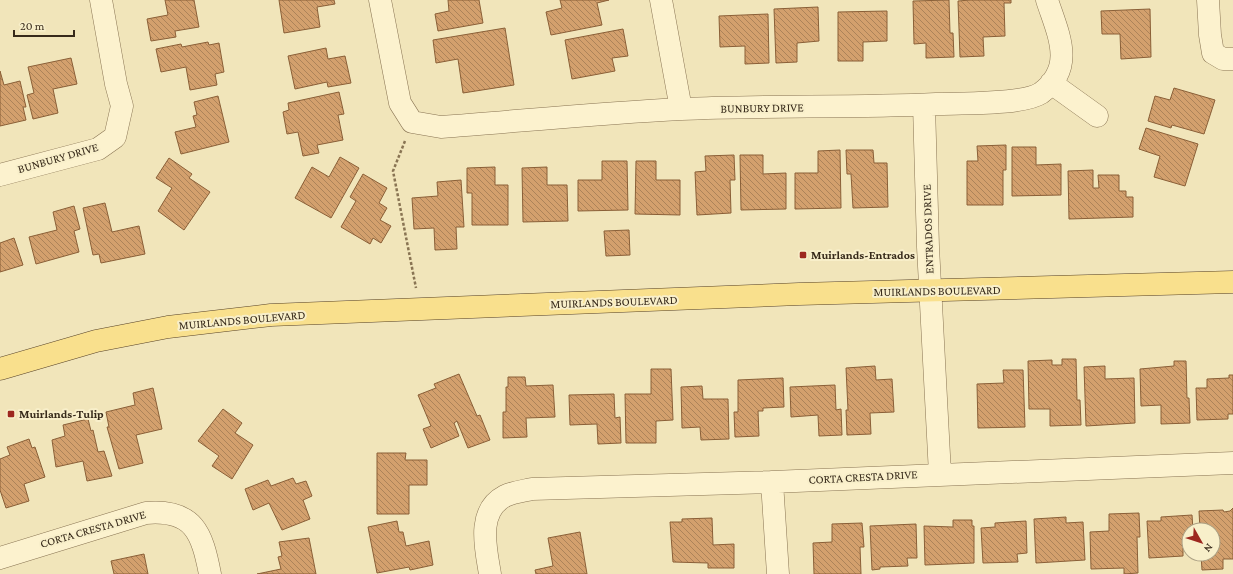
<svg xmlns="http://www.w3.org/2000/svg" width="1233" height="574" font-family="'Crimson Pro',serif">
  <defs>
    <pattern id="building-back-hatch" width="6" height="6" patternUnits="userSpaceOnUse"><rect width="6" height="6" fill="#d3a06d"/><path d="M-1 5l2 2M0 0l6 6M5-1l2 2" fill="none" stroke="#ac8359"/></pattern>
  </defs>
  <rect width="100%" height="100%" fill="#f1e5ba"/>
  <!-- building -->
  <path fill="url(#building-back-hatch)" stroke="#8a5f37" d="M165,0H194L199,27L175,31L176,37L151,41L147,19L168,15Z
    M279,0H334L335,4L317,7L320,27L284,33Z
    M448,0H479L483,23L438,31L435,14L449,11Z
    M560,0H609L597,3L602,25L551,35L546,12L562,8Z
    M949,0L950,33H953L954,57L926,58V43L914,44L913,1Z
    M970,0H1011V3H1004L1005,36L983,37L984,56L960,57L958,1Z
    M818,7L819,41L797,43V62L776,63L774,9Z
    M1150,9L1151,57L1121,59L1120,34H1102L1101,11Z
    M887,11V41L863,42V61H838V12Z
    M768,14L769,63L745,64V46L720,47L719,16Z
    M505,28L514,85L463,93L458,59L436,63L433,40Z
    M623,29L628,56L612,58L615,71L572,79L565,40Z
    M208,42L209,45L219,43L224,72L215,74L217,85L190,90L186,67L161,72L156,49L181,44L182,47Z
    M326,48L328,59L345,56L351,83L328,87L327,82L295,89L288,56Z
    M71,58L77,84L53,89L58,113L33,119L27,95L34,93L28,67Z
    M0,71L4,85L20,81L26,107H23L26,120L0,126Z
    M1174,88L1215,100L1204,134L1172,125L1171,128L1148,121L1155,96L1170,100Z
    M339,92L344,114L338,115L343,140L317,145L319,153L303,156L298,132L287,134L283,112L289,110L288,103Z
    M218,96L229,142L181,154L175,132L196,127L193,116L197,115L194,102Z
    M1146,128L1198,144L1185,186L1154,177L1160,156L1139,149Z
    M1006,145V170H1003V205H967V161H978L977,146Z
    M1012,147H1036V165L1061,164V195L1012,196Z
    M840,150L841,208L795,209V173H818V151Z
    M846,150H873L874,163H887L888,207L853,208L851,174H847Z
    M734,155L735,180H730L731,213L697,215L695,172L706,171L705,156Z
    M740,155H763V174L786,173V209L741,210Z
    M340,157L359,168L331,218L295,198L312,167L329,177Z
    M169,158L192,174L189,178L210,192L184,230L158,211L172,188L156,178Z
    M602,161H627L628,210L578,211V180H602Z
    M636,161H656V180H680V215L635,214Z
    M495,167V185H508V225H472V193H467V168Z
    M547,167V185H567L568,221L523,222L522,168Z
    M1093,170V188H1099L1098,175H1119V191H1126V197H1133V217L1069,219L1068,171Z
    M363,174L387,188L379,203L387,208L380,220L391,226L381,243L373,238L370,244L341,227L356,201L350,197Z
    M461,180L464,227H456L457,249L435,250L434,228L414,229L412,198L438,196L437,182Z
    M105,203L112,232L139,226L145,254L101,263L99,254L93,255L83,208Z
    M74,206L80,229L74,231L79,252L36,264L29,237L57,230L53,212Z
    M629,230L630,255L606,256L604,231Z
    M14,238L23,265L0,272V243Z
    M1062,359H1076L1077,400H1080L1081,425L1050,426V409H1029L1028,361L1052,360V365H1062Z
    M1174,361H1186L1187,398H1189L1190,423L1161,424V405L1141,406L1140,369L1174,366Z
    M875,366L876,380L892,379L894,412L870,413L871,434L847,435L846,410H848L846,368Z
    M1105,366V379L1134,378L1135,423L1086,426L1084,367Z
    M651,369H671L673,420L656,421V443H626L625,394H651Z
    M1003,370H1023L1025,427L978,428L977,384L1004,383Z
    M459,374L477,416L480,415L490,440L468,448L457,421L454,423L459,436L431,448L423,429L431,426L418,395L436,388L434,384Z
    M1229,375H1233V414H1228V419L1197,420L1196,388H1207V379L1229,378Z
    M508,377H525L526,386L553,385L555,417L526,418L527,437L503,438V412H506V387H508Z
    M783,378L784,407L763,408V411H758L759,436L735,437L734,412H738V380Z
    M835,385L836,410L841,409L842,435L819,436L818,415L791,417L790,387Z
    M702,386L703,399H728L729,439L701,440L700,427L682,428L681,387Z
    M153,388L162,429L136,435L143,463L119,469L107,427H109L106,412L135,405L133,393Z
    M614,394L615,418L620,417L621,443L598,444L597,424L570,425L569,395Z
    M223,409L242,423L235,433L253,445L232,479L212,466L219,456L198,441Z
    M88,419L91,431L93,430L98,452L104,451L112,476L87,481L83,461L56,467L52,440L65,436L63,425Z
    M29,439L32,448L35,447L45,477L24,484L29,501L6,508L0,490V459L10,455L7,447Z
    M377,453H406L405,460H427V485H409V514H377Z
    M293,478L296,484L306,481L312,496L303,500L310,519L282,530L269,503L253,510L245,489L268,480L271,486Z
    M1233,508V559H1223V569L1202,570L1201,554H1213V530H1200L1199,511L1223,510L1224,512L1230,511Z
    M1139,513L1140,537H1137L1138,573L1124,574V568L1091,569L1090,532L1109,531V514Z
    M1192,515L1193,530H1189V548H1183V556L1149,558L1147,521H1161V517Z
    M1066,517V523L1083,522L1085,560L1036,563L1034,519Z
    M712,518L713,545L734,544V568H708V563L673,562L670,522H682V519Z
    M953,520H972V526H974V563L925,565L924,526L953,527Z
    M397,521L399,532H403L406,546L429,541L433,565L410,570L409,567L377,573L368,527Z
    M1026,521L1027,553L1017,554L1018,562L983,563L981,528L995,527V523Z
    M862,523L864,547H860L861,574H814L813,543L832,542V524Z
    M916,524L917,558H907L908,566L880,567V569L872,570L870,526Z
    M580,532L587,574H536L535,570L553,566L548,538Z
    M309,538L316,574H257L281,569L278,557L282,556L279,542Z
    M144,554L148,574H114L111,561Z"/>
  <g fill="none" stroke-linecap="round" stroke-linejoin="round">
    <!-- minor casing -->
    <g stroke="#897453" stroke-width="23">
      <path id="minor" d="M380,0L400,103L412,122L441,127C521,121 601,113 681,109C766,105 851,108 936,104C960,103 1023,105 1041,93C1076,67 1058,34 1047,0
        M661,0L681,109
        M1208,0L1210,35L1213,53L1223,59H1233
        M1051,83L1097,116
        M924,105L928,247L940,474
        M0,175L98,149L115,137L122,106L116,84L101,0
        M772,482L778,574
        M0,558L146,513C194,509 202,533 210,574
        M490,574C486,549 476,511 505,496C513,492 523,491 532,489L772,482L1233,463"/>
    </g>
    <!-- major casing -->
    <g stroke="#564128" stroke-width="23">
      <path id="major" d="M0,369L96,341L168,327L271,315L799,294L1233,282"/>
    </g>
    <!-- path -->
    <path stroke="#897453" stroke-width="2.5" stroke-dasharray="3 2" stroke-linecap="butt" d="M405,141L393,171L416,288"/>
    <!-- minor -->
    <use href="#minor" stroke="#fcf2ce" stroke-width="22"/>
    <!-- major -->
    <use href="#major" stroke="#f9e08d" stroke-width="22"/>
  </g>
  <!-- markers -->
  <g fill="#9d281f" stroke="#f8efca" stroke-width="1.5">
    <rect x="799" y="251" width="8" height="8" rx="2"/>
    <rect x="7" y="410" width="8" height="8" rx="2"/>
  </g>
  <g text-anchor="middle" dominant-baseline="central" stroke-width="4" stroke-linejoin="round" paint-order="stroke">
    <!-- street labels -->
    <g font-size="12" fill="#372a1a" stroke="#f8efca">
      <text transform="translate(762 108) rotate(-1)">BUNBURY DRIVE</text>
      <text transform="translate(58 158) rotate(-16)">BUNBURY DRIVE</text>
      <text transform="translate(928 229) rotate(-92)">ENTRADOS DRIVE</text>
      <text transform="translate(937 291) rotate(-1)">MUIRLANDS BOULEVARD</text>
      <text transform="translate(614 302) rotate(-2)">MUIRLANDS BOULEVARD</text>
      <text transform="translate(242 320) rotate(-5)">MUIRLANDS BOULEVARD</text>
      <text transform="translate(863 477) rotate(-3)">CORTA CRESTA DRIVE</text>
      <text transform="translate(93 529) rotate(-16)">CORTA CRESTA DRIVE</text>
    </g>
    <!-- poi labels -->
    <g font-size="12" font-weight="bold" fill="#372a1a" stroke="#f8efca" text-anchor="start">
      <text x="811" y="255">Muirlands-Entrados</text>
      <text x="19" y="414">Muirlands-Tulip</text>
    </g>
  </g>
  <!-- north arrow -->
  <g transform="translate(1201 542) rotate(129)"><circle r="19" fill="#f8efca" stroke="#aba084"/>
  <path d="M0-3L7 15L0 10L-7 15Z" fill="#9d281f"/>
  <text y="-6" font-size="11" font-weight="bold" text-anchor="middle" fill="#372a1a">N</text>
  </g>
  <!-- scale -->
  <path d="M14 30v6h60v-6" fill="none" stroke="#372a1a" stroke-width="2"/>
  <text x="20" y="30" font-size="12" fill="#372a1a" stroke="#f8efca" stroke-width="3" paint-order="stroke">20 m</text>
</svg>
